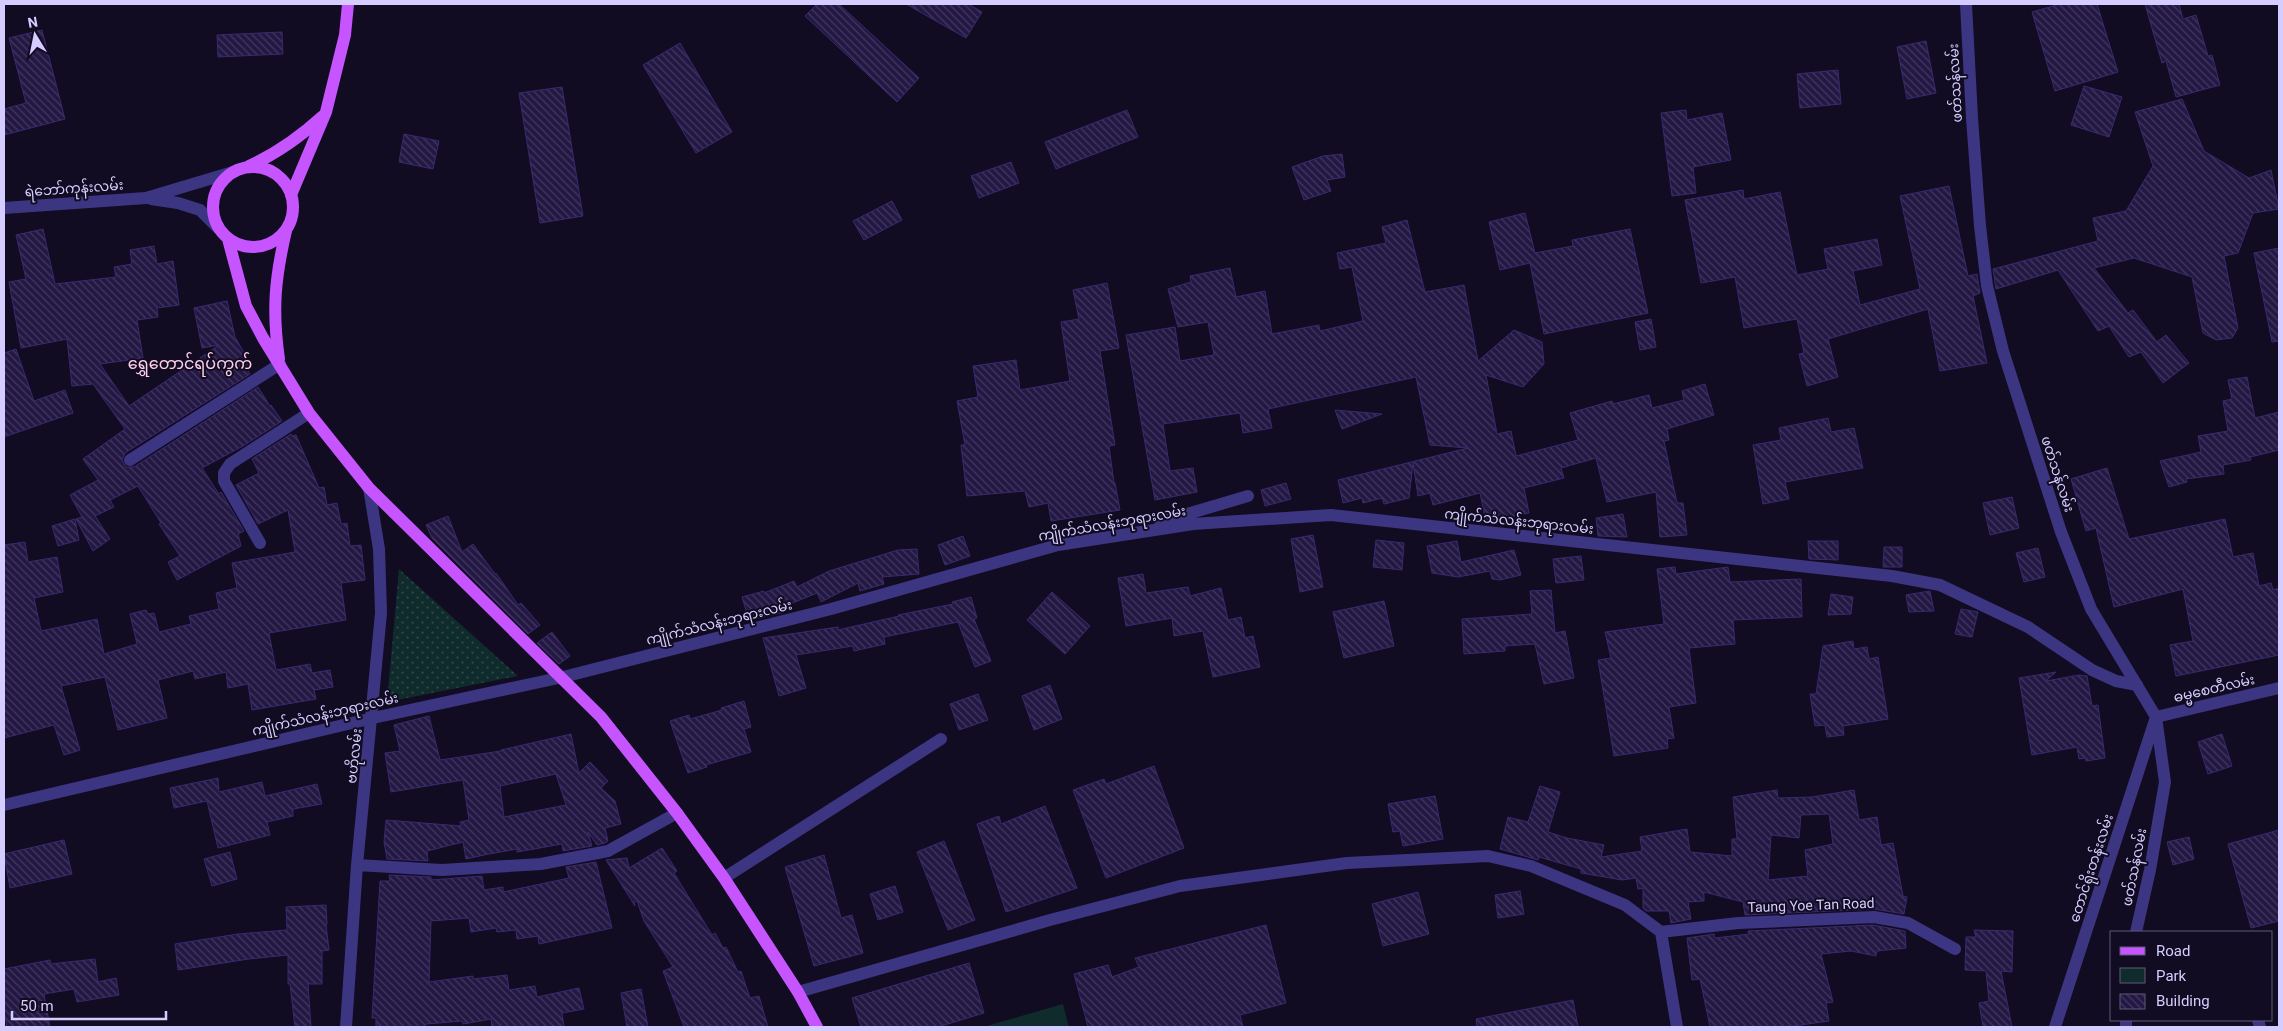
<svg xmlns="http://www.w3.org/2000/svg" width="2283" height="1031" font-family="Roboto,'Noto Sans Myanmar',sans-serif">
  <defs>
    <pattern id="green-dots" width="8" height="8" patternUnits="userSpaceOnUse" patternTransform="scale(1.25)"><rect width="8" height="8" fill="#0f2b2b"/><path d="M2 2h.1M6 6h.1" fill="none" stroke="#31494b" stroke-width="1.8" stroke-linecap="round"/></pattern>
    <pattern id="building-back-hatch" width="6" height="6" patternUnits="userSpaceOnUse" patternTransform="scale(1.25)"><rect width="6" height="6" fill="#231843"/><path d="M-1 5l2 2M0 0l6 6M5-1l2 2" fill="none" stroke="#42385f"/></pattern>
  </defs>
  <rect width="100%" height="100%" fill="#110c21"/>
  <!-- green -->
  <path fill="url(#green-dots)" d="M399,569L518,676L387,702Z"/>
  <!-- pitch -->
  <path fill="#0f2b2b" d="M1063,1004L1069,1027H983Z"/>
  <!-- building -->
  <path fill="url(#building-back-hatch)" stroke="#3a2970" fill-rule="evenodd" d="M817,4H839L919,78L897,102L805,16Z
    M906,4H968L982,12L966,38Z
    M2060,4H2097L2118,72L2055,91L2032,12Z
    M2145,4H2179L2183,19L2196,15L2208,56L2212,55L2220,85L2176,97L2166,61L2162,63Z
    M42,30L65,119L4,135V109L26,103L9,38Z
    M282,32L283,54L218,57L217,35Z
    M1926,41L1936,93L1907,99L1897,47Z
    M680,43L732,132L696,153L643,65Z
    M1838,70L1841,104L1800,108L1797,74Z
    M2084,86L2122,97L2109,137L2071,125Z
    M562,87L583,216L540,223L519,93Z
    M2182,99L2204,151L2249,178L2271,170L2279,209L2253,213L2238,253L2224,256L2238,328L2232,338L2216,340L2203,333L2192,277L2134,258L2094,268L2128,313L2133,310L2157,342L2166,335L2189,363L2163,383L2141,352L2129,357L2109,326L2098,331L2058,270L1996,289L1993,269L2098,241L2093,218L2126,211L2153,166L2135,112Z
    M1127,110L1138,137L1056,169L1045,142Z
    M1686,110L1687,120L1722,113L1731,160L1693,167L1696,193L1672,196L1661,113Z
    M404,134L439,141L433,169L399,162Z
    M1342,154L1345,177L1327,180L1331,191L1304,200L1292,167L1323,156Z
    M1011,162L1019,183L979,198L971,176Z
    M1949,186L1968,276L1977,274L1980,293L1973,296L1987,363L1940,371L1928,309L1828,339L1838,377L1807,386L1799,354L1804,353L1797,319L1744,328L1735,277L1701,283L1685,200L1743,190L1744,199L1780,192L1797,275L1828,269L1824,249L1877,239L1882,265L1853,271L1860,305L1920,289L1900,196Z
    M892,201L902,220L864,240L853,221Z
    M1525,213L1535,253L1573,246L1572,240L1630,229L1648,313L1544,334L1530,263L1500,270L1489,222Z
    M1407,220L1425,292L1464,285L1478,361L1514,330L1542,342L1544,364L1523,387L1486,375L1497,434L1511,431L1516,456L1578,440L1570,413L1612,401L1613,404L1649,395L1652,408L1684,400L1682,391L1705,384L1714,415L1667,429L1669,440L1664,441L1677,503H1683L1687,535L1660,537L1656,492L1607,502L1596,458L1561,468L1564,478L1524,488L1529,513L1486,522L1480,493L1433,505L1430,493L1418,496L1413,463L1409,498L1384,504L1382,498L1363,503L1362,498L1343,503L1338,480L1468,448L1430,445L1416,377L1268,409L1272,428L1243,433L1240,413L1163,424L1170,471L1193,468L1197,492L1155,500L1126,335L1175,327L1180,361L1214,355L1208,322L1178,327L1168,289L1191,282L1190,276L1230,268L1236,297L1265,291L1272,334L1319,325L1320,331L1363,321L1352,267L1340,269L1337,253L1386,243L1382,227Z
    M43,229L55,284L116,277L114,267L132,264L130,250L154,246L157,264L173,261L179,305L157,308L158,317L137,320L143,358L100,364L129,406L219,345L202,348L194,308L227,301L235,337L250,363L245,366L250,374L125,453L122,460L126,467H134L258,387L270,406L271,405L282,421L243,446L202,468L219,494L221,492L244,531L238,534L241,546L177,580L168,562L180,556L159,524L161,523L138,486L110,500L114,507L95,516L110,539L93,551L76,519L82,517L70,495L98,480L83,459L125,429L93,384L72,386L67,339L21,348L9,282L26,279L16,235Z
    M2279,248V341L2272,342L2254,253Z
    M1107,283L1119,348L1100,351L1115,445L1109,446L1114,483H1115L1120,510L1051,521L1048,503L1029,507L1025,491L967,496L961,445H965L957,401L978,397L973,366L1016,360L1020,390L1070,381L1061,322L1079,319L1073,290Z
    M1651,319L1656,347L1640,350L1635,322Z
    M16,349L34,401L65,390L73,413L4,437V353Z
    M2247,377L2255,418L2279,412V450L2250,457L2251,460L2223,465L2224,474L2186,479L2187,482L2169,487L2160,461L2201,452L2198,436L2228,431L2223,401L2232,399L2228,380Z
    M1335,410L1382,414L1342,429Z
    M1828,418L1831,432L1854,428L1863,468L1785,482L1789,499L1763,504L1753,445L1781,440L1779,428Z
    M291,434L293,436L296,435L319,488L324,487L327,505L337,503L341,524L347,523L350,546L361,545L365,580L341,583L346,620L269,633L276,670L310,664L312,673L330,670L333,687L314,690L316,699L252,710L248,684L228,688L226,672L195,679L193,671L158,680L167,718L118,730L105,677L61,686L80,750L64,755L54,725L4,738V545L25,542L28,562L57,557L63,592L34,598L41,631L97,619L104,654L137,644L130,614L146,610L148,614L154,613L159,632L191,624L189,616L219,609L216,593L237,588L232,563L295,552L288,510L258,524L236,485L259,473L252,459Z
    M2107,468L2129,539L2225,519L2233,557L2253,553L2259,586L2271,583L2273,590L2279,588V655L2176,676L2170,645L2193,641L2183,589L2114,607L2096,528L2086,531L2071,479Z
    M1286,483L1291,499L1265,506L1261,490Z
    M2012,497L2019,528L1990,535L1983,503Z
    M1623,514L1627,537L1598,536L1596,518Z
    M448,516L462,552L473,544L495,574L496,573L518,605L521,603L540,625L528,634L432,538L426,525Z
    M75,519L79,540L58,546L52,526Z
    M1313,535L1323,587L1300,592L1291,539Z
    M963,536L970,556L945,565L938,545Z
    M1376,540L1404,543L1402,570L1373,567Z
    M1457,541L1461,562L1514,550L1521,575L1500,580L1492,579L1490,571L1458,577L1432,573L1427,546Z
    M1808,541H1838V560L1809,559Z
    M1884,547H1902V567H1883Z
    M2038,548L2045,577L2024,582L2016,553Z
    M917,549L919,574L882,577L884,584L860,591L858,583L821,602L817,593L783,607L785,612L749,620L742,597L764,591V593L794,581L797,587L829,571L898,550Z
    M1581,556L1584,580L1556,583L1553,559Z
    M1675,567L1676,574L1728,567L1730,582L1801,579L1802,617L1733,620L1735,644L1689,648L1696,703L1669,707L1674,738L1667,739L1668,748L1614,756L1598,660L1611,658L1605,632L1664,624L1657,569Z
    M1143,574L1146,593L1188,587L1190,596L1221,588L1228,620L1241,617L1245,638L1253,636L1260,667L1213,677L1203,631L1174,636L1172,618L1126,626L1118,578Z
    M1551,590L1555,633L1565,631L1574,678L1544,684L1535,644L1505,646V651L1464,654L1462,619L1532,614L1530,591Z
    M1930,591L1934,611L1909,612L1906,595Z
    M1052,592L1090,626L1065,654L1027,620Z
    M1831,594L1853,597L1851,614L1828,615Z
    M971,597L977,618L974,619L991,661L975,667L958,622L884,637L885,644L854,651L853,646L796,655L806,688L779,696L763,638L838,627V630L899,616L898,615L953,604L952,602Z
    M1384,601L1394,646L1344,658L1333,612Z
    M1961,609L1978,612L1972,637L1955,634Z
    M552,632L570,656L559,664L537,643Z
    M1853,641L1854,649L1867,647L1869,659L1878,657L1888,719L1843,726L1844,735L1827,737L1825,725L1815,726L1810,694H1816L1823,646Z
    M2056,672L2046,681L2079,675L2087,676L2092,706L2098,705L2105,758L2086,761V758L2079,759L2077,747L2032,755L2019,678Z
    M1050,685L1062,719L1034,730L1022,696Z
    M978,694L988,720L959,730L950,704Z
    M744,701L751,727L744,729L751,752L706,765L707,767L688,773L670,721L689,715L690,719L722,710L721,708Z
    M429,716L440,760L501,751V750L571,734L579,773L590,762L608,781L601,788L615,801L621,824L605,828L608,841L605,843L597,845L588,832L592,846L563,851L562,844L517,852V849L484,855L466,859L463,842L427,851L428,861L387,859L384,842L386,820L461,826L460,822L469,820L463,780L391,792L385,753L400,751L394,725ZM556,774L566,805L504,817L500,786Z
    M2222,734L2232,766L2208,774L2198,742Z
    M1154,766L1184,848L1106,878L1073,790L1104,779L1106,784Z
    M218,778L219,792L262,782L265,796L317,784L322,804L293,809V816L267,822L270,835L218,848L207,801L174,808L170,788Z
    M1540,786L1560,792L1548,832L1567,838L1604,845L1601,857L1642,851L1640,837L1687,829L1690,852L1732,856V839H1737L1733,797L1777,790L1778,798L1812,797L1854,790L1859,820L1877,817L1881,845L1893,843L1903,896L1907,897L1904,914L1874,909L1745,915L1743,902L1704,892V901L1688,902L1691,919L1671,923L1669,911H1646L1643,908V888L1638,889L1636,878L1622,880L1581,873V869L1539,857L1538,860L1500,849L1508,817L1528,822ZM1829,814L1833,844L1805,850L1808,876L1768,880L1771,835L1799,838L1801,815Z
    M1435,796L1443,839L1403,846L1400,831L1393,832L1388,804Z
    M1045,806L1077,888L1006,912L977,824L999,816L1001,824Z
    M2279,830V921L2251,928L2228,844Z
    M2189,837L2194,859L2173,865L2167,842Z
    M64,840L72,874L10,888L4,854Z
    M944,841L975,920L948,930L917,852Z
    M662,848L677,871L674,873L712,935L715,933L723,948L726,947L738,972L741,971L750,998L759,996L768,1027H684L663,971L673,967L644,921L637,901L634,902L635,906L606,860L627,858L629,868Z
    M230,852L237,879L212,886L204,859Z
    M824,855L841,918L852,915L863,953L814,966L785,867Z
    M596,862L612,928L539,944L538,936L517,939L516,930L497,932L496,928L471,932L469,918L431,921L429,982L473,976V979L507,975L509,990L535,986L537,997L579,988L584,1009L562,1013L564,1027H492L491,1019L463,1024L462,1021L426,1024L425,1027H376V1018H372L380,881H390L389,875L431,877V880L482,876L484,890L503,887V892L569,878L566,867Z
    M895,886L903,912L878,920L870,894Z
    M1520,891L1524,914L1498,918L1495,895Z
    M1418,892L1429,934L1383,946L1372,904Z
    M326,905L327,924H326L329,950L322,951V984H308L311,1027H295L290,984H288V955L249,959L178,970L175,944L238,934L287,930L286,907Z
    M1266,925L1286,1003L1240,1015L1243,1027H1088L1074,974L1108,965L1112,977L1139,967L1135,958Z
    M1873,925L1905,931L1906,948L1877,951L1876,956L1851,951L1821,954L1833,1002L1826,1003L1829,1021L1787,1027H1710L1700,979L1692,980L1687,938L1714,934L1715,938L1749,934L1748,931Z
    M1974,930L2013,931L2012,972L2001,971L2012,1027H1983L1979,1003L1989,1001L1986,971L1965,970L1966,937H1976Z
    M95,959L98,982L116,978L119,995L77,1002L74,989L44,994L50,1027H7L4,1010V969L50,960L51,964Z
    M969,963L984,1013L938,1027H861L852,998Z
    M641,989L648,1027H627L621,993Z
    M1573,1000L1578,1027H1477L1476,1019Z"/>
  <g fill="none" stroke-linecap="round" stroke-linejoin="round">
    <!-- service -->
    <path stroke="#3c3682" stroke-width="12" d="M130,460L280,364
      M260,543L224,481V473L230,464L309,413
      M724,878L941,739
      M1661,932L1677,1027
      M798,992L1050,920L1180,886L1347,863L1488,856L1531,866L1625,905L1661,932L1738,923L1874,917L1908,923L1955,949
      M2258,1020L2260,1027"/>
    <!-- minor -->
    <path stroke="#3c3682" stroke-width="12" d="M151,199L178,203L200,210L219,229
      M4,208L146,198L233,172
      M1160,522L1248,496
      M4,805L373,718L563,677L831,609L1058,545L1193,524L1331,515L1892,576L1940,585L2028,627L2092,670L2116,681L2137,685
      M357,865L442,870L541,864L608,851L677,813
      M346,1027L357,865L381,613L379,549L369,488"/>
    <!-- tertiary -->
    <path stroke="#3c3682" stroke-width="12" d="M1966,4L1972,118L1980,226L1987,286L2003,351L2061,532L2091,609L2156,717L2165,782L2150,870L2136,932
      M2126,1020V1027
      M2055,1027L2156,717L2279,688"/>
    <!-- primary -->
    <path stroke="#c654ff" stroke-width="12" d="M249,166C278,153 300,137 323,116
      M213 207a40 40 0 1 1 80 0a40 40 0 1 1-80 0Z
      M291,195L326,112L345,35L348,4
      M228,239L246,306L263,338L309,413L369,488L601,717L677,813L724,878L798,992L817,1027
      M279,359C272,310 275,278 286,231"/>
  </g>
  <g text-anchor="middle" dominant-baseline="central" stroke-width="4" stroke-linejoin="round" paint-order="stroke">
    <!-- street labels -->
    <g font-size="14" fill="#d5cdff" stroke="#110c21">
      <text transform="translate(1955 83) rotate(-93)">ဖတ်သန်လမ်း</text>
      <text transform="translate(74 188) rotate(-4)">ရဲဘော်ကုန်းလမ်း</text>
      <text transform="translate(2058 474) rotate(72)">ဖတ်သန်လမ်း</text>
      <text transform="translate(1519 521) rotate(6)">ကျိုက်သံလန်းဘုရားလမ်း</text>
      <text transform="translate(1112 523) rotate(-10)">ကျိုက်သံလန်းဘုရားလမ်း</text>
      <text transform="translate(719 622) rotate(-14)">ကျိုက်သံလန်းဘုရားလမ်း</text>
      <text transform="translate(2214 688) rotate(-13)">ဓမ္မစေတီလမ်း</text>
      <text transform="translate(325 714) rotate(-13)">ကျိုက်သံလန်းဘုရားလမ်း</text>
      <text transform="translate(354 756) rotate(-84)">ဗဟိုလမ်း</text>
      <text transform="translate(2134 867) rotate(-79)">ဖတ်သန်လမ်း</text>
      <text transform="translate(2091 868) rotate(-72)">တောင်ရိုးတန်းလမ်း</text>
      <text transform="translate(1811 905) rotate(-2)">Taung Yoe Tan Road</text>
    </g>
    <!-- quarter labels -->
    <g font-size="16" fill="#ffcfeb" stroke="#110c21">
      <text x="190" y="363">ရွှေတောင်ရပ်ကွက်</text>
    </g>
  </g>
  <!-- border -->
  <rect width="2283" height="1031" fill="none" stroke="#d5cdff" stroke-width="10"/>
  <!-- legend -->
  <rect x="2110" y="931" width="162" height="90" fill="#110c21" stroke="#5f597a"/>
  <rect x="2120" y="947" width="25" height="8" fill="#c654ff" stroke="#5f597a"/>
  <text x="2156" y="956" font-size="15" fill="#d5cdff">Road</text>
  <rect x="2120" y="968" width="25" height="15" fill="#0f2b2b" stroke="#5f597a"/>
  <text x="2156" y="981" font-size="15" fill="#d5cdff">Park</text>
  <rect x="2120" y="994" width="25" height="15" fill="url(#building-back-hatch)" stroke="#5f597a"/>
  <text x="2156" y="1006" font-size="15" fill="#d5cdff">Building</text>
  <!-- north arrow -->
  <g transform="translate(35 35) rotate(350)" stroke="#110c21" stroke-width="4" paint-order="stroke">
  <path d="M0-4L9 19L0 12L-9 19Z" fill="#d5cdff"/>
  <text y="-8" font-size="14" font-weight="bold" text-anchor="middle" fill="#d5cdff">N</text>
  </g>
  <!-- scale -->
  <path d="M12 1011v8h154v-8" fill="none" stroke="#d5cdff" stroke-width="2.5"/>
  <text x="20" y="1011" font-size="15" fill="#d5cdff" stroke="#110c21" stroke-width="4" paint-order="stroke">50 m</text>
</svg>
